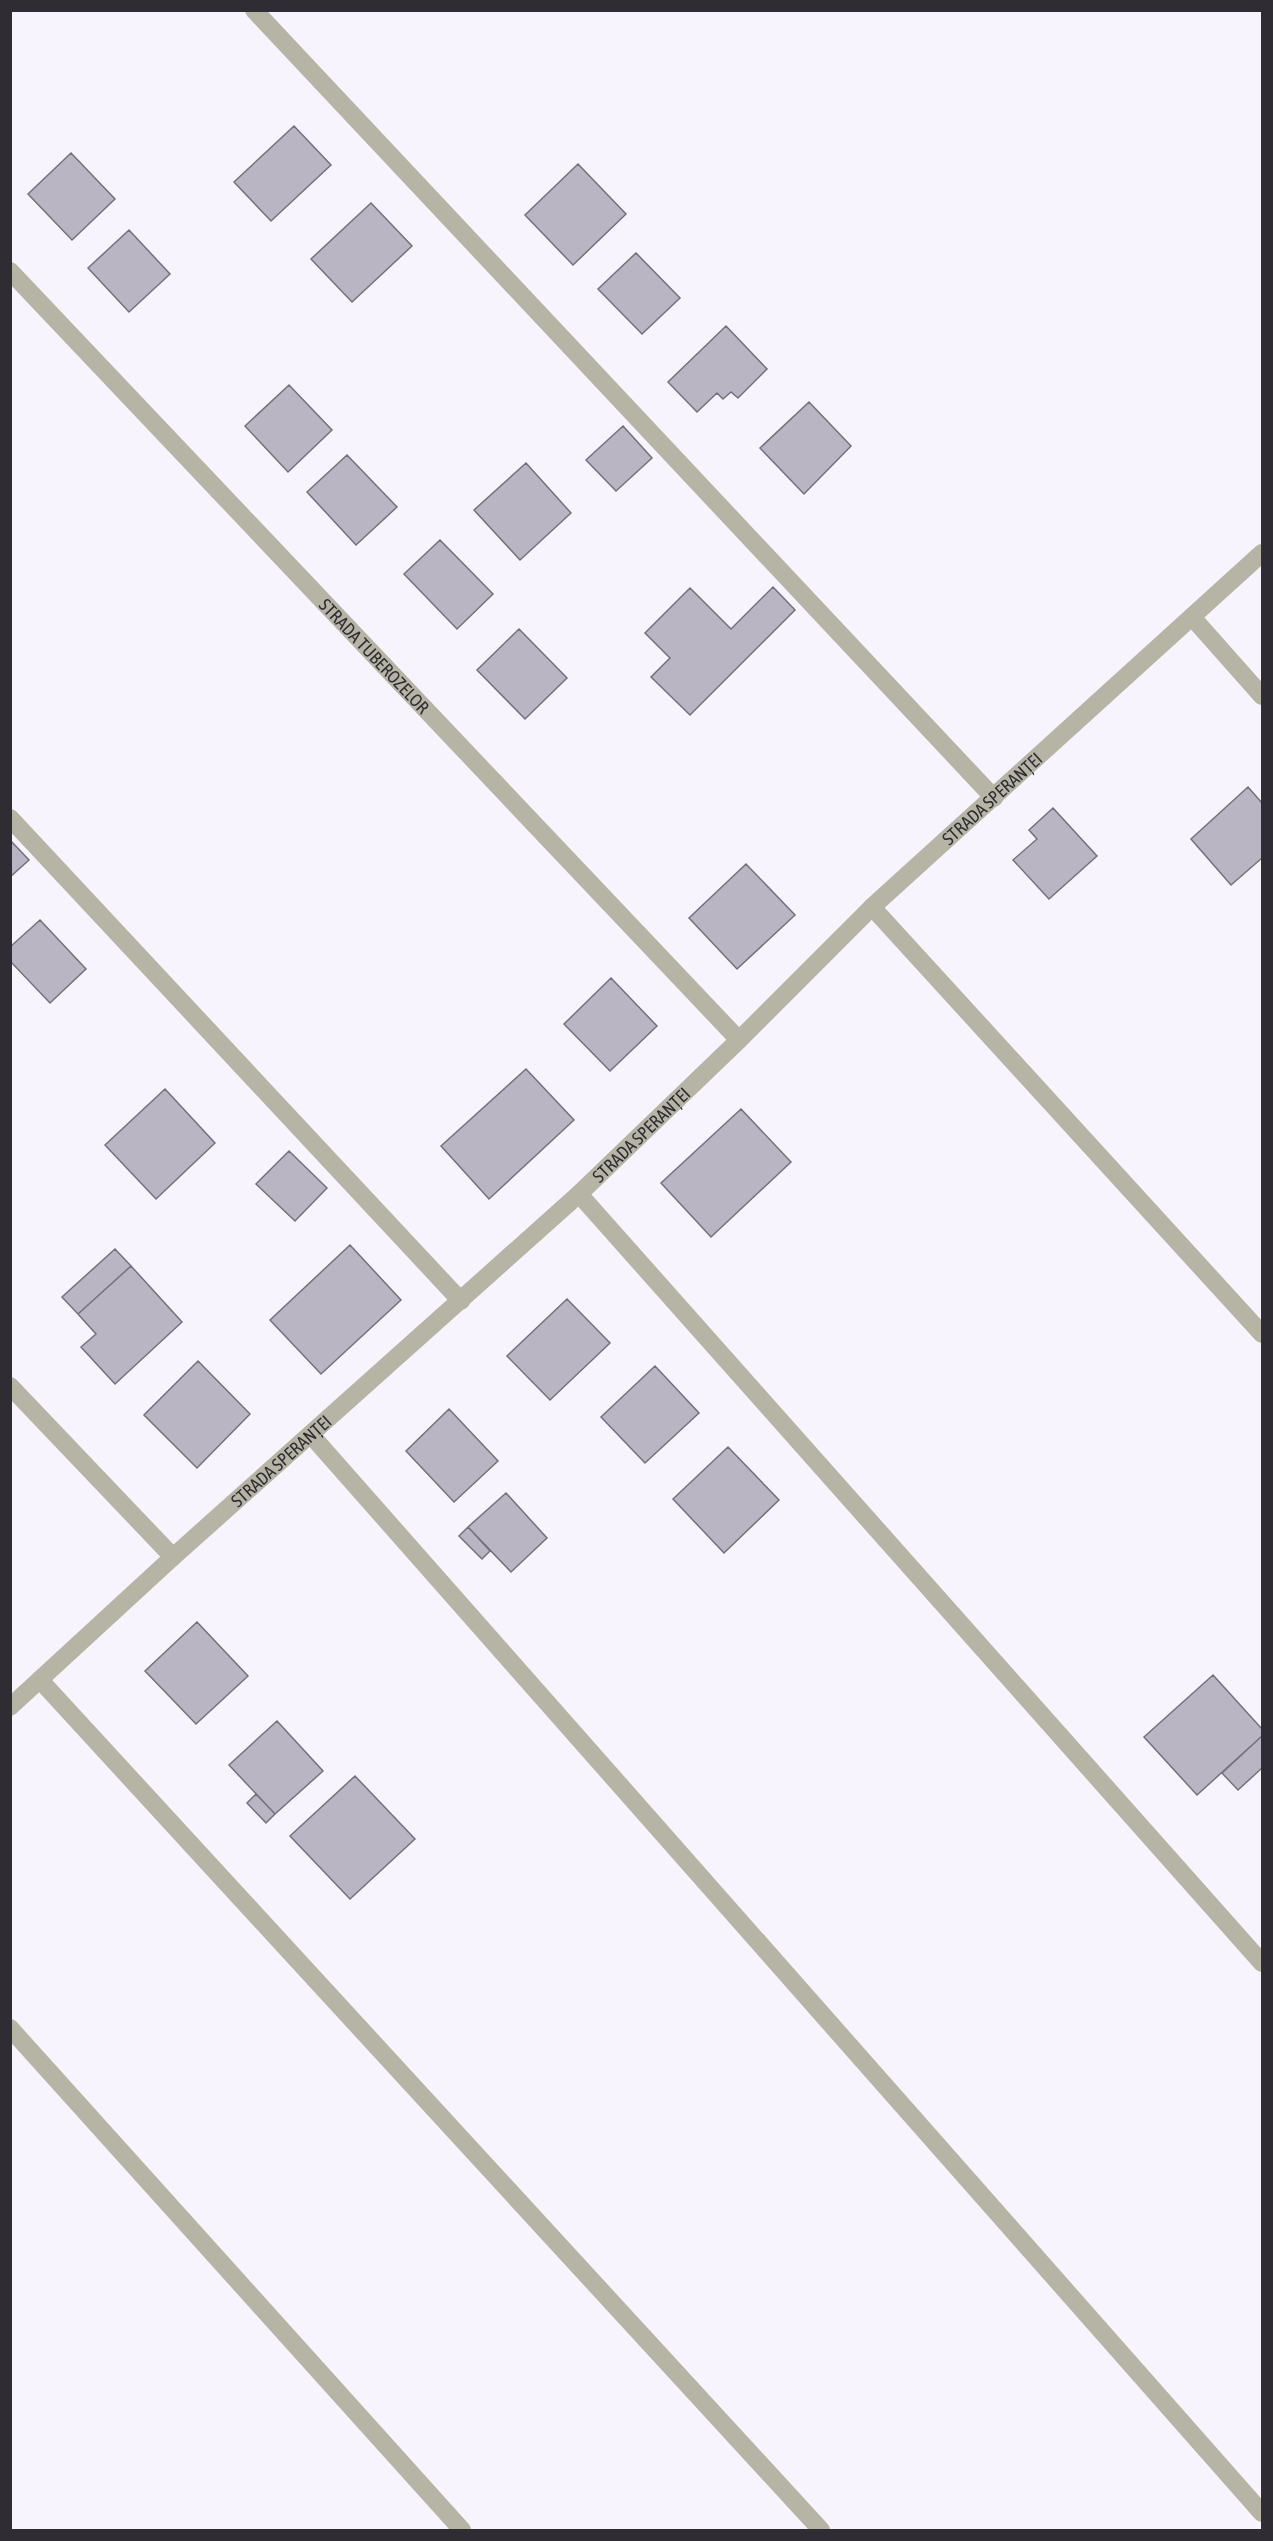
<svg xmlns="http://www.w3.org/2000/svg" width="1273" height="2541" font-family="'Asap Condensed',sans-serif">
  <rect width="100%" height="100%" fill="#f8f4fd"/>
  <!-- building -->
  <path fill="#bab5c3" stroke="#74707d" stroke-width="1.5" d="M294,126L331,165L271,221L234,182Z
    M71,153L115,199L72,240L28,194Z
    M578,164L626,214L573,265L525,215Z
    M371,203L412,246L352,302L311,259Z
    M129,230L170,274L129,312L88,268Z
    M636,253L680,298L642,334L598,289Z
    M726,326L767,369L738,398L731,392L723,399L717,393L697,412L668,382Z
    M289,385L332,430L288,472L245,426Z
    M809,402L851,446L804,494L760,448Z
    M623,426L652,458L616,491L586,460Z
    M347,455L397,507L356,545L307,492Z
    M526,463L571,513L520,560L474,510Z
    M440,540L493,594L457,629L404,574Z
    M773,587L795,610L690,715L651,677L670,658L645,633L690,588L731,629Z
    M519,629L567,678L525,719L477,670Z
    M1248,787L1262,803V858L1231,885L1191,839Z
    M1053,808L1097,856L1049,899L1013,860L1037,839L1029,830Z
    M10,840L29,860L10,877Z
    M746,864L795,915L737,969L689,918Z
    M40,920L86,969L50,1003L10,961V947Z
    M611,978L657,1026L610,1071L564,1024Z
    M526,1069L574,1120L489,1199L441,1146Z
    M165,1089L215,1143L156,1199L105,1145Z
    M741,1109L791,1162L711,1237L661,1183Z
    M289,1151L327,1188L295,1221L256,1184Z
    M350,1245L401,1300L321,1374L270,1320Z
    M115,1249L131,1266L78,1314L62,1297Z
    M131,1266L182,1322L115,1384L81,1347L96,1334L78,1314Z
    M567,1299L610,1343L550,1400L507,1356Z
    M198,1361L250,1414L197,1468L144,1415Z
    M655,1366L699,1413L645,1463L601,1417Z
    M449,1409L498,1461L454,1502L406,1451Z
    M728,1447L779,1500L724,1553L673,1499Z
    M506,1493L547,1538L511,1572L468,1527Z
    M468,1527L490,1551L482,1559L459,1536Z
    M197,1622L248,1676L196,1724L145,1671Z
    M1213,1675L1262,1729V1736L1197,1795L1144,1737Z
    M277,1721L323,1771L275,1814L229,1765Z
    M1262,1736V1768L1238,1790L1222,1773Z
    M355,1776L415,1839L350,1899L290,1836Z
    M256,1794L275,1814L266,1823L247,1803Z"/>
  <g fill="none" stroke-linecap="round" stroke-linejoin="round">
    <!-- street -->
    <g stroke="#b5b4a5" stroke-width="18">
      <path d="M254,10L994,798"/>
      <path id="s1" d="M10,271L739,1040"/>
      <path d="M1192,617L1262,696"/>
      <path d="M10,818L461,1301"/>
      <path d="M872,907L1262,1334"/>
      <path d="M579,1194L1262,1963"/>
      <path d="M10,1386L173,1557"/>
      <path d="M311,1435L1262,2513"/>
      <path d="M40,1680L821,2530"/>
      <path id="s2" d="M10,1707L173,1557L579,1194L739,1040L872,907L1262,553"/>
      <path d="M10,2028L462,2530"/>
    </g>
  </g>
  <g text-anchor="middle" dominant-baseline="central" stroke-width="6" stroke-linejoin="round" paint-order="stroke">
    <!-- street labels -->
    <g font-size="18" fill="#2f2d33" stroke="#fff">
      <text stroke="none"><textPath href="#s1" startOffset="530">STRADA TUBEROZELOR</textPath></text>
      <text stroke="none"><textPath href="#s2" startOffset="1338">STRADA SPERANȚEI</textPath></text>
      <text stroke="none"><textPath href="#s2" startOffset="852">STRADA SPERANȚEI</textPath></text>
      <text stroke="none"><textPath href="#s2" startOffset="366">STRADA SPERANȚEI</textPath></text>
    </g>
  </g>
  <!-- border -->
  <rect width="1273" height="2541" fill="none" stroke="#2f2d33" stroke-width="24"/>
</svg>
